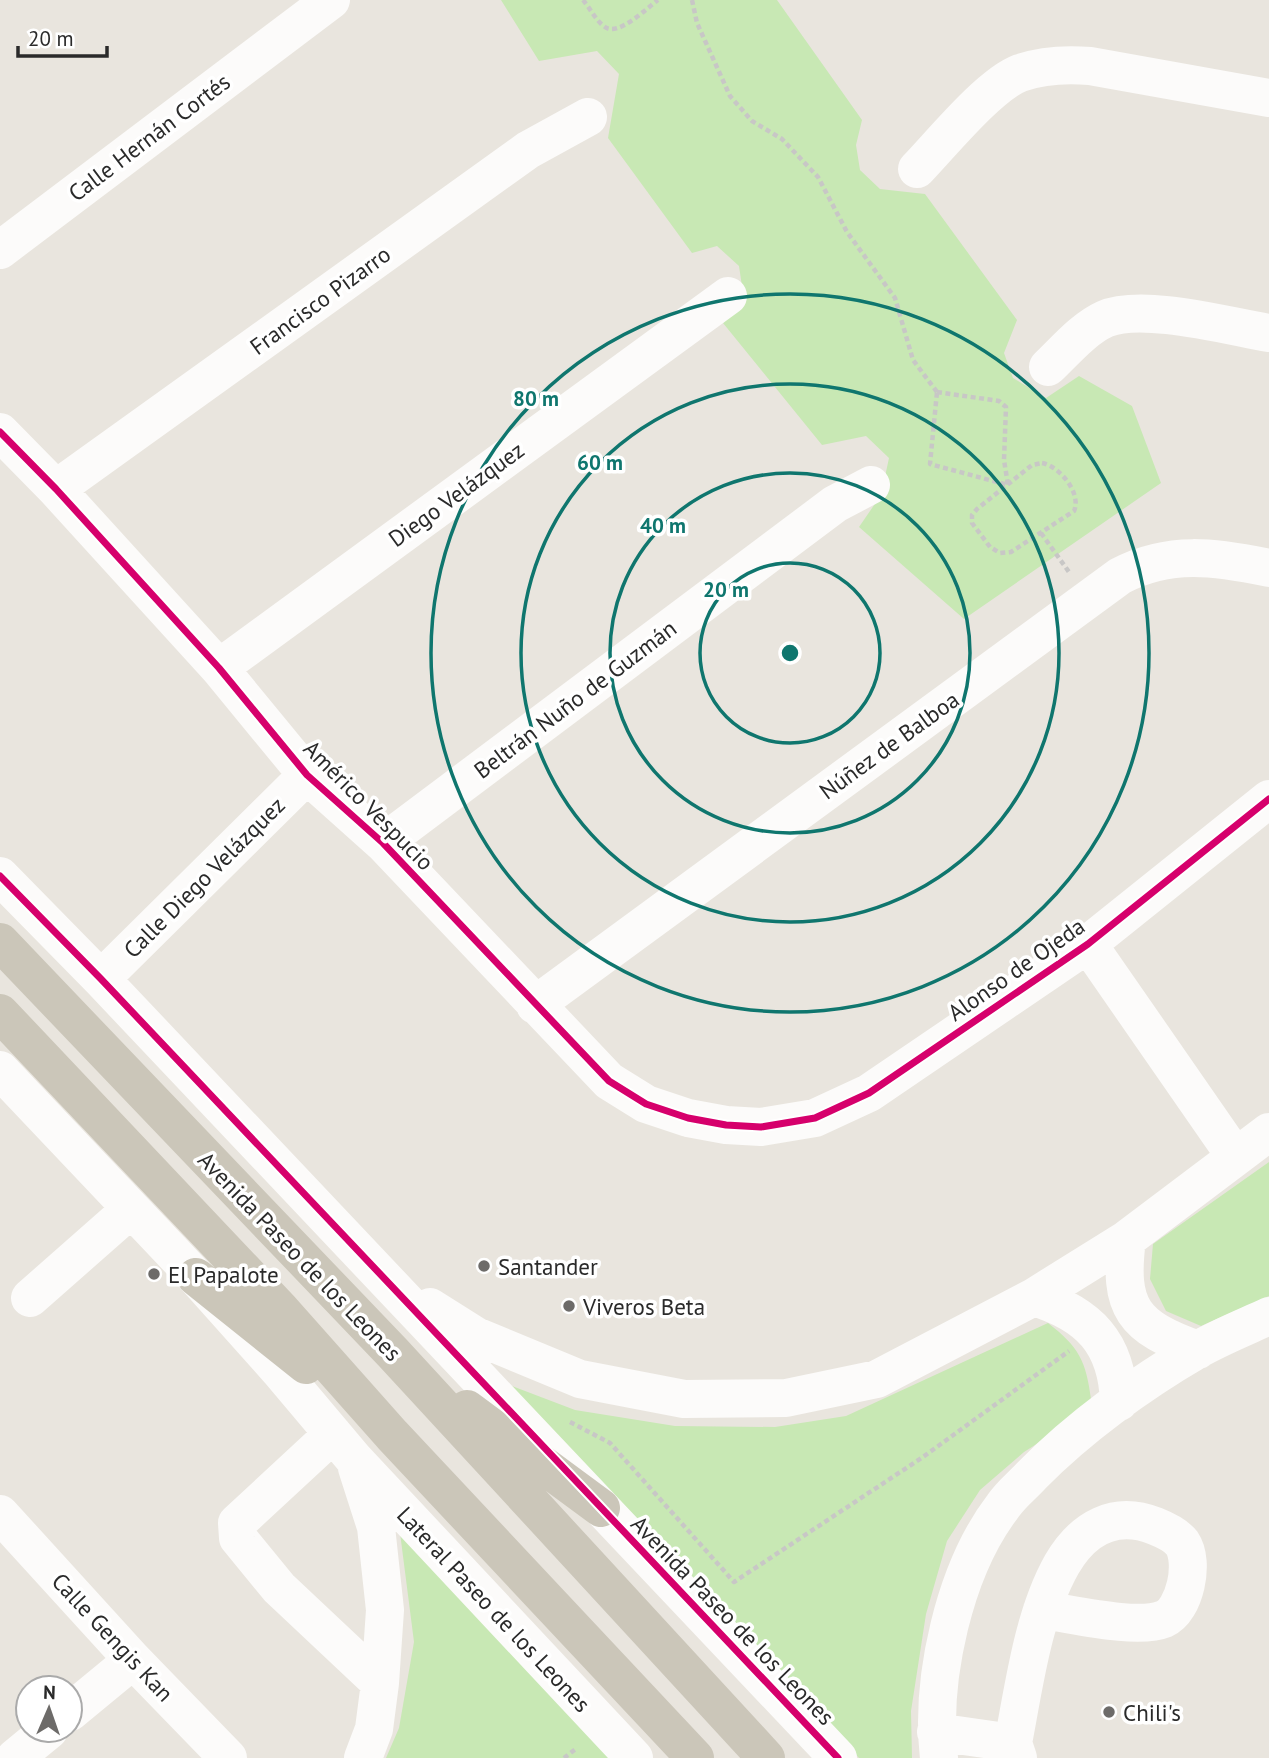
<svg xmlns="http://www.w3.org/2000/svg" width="1269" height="1758" font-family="'PT Sans',sans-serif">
  <rect width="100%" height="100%" fill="#e9e5de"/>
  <!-- green -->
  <path fill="#c8e8b4" d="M501,0H777L862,120L856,145L860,170L880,189L925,194L1017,320L1004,353L1013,378L1046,398L1079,376L1132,406L1161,483L964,619L859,527L881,495L889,458L866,436L822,445L723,323L743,293L739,266L717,246L692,253L608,138L619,74L597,51L539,61Z
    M1269,1162V1296L1201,1326L1166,1311L1150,1279L1153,1244Z
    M1048,1323C1079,1347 1086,1361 1091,1399L1079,1417L1024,1452L980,1490L947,1541L926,1614L911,1711L912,1758H859L504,1383L575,1410L675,1426L775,1427L846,1416Z
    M399,1525L613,1758H386L399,1728L414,1642Z"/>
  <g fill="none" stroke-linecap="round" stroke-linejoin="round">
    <!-- path -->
    <path stroke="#c8c7c6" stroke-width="4.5" stroke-dasharray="5 3.5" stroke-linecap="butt" d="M583,0C590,8 596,21 605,27C618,37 647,8 658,0
      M692,0L697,23L730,96L752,121L782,139L818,177L847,232L895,298L913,360L937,392
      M937,392L999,401L1006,407L1004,460L1008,485L930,464Z
      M1042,463C1059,466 1082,493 1074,511L1011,552L1000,553L990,547L972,523V515L977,509L1032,465Z
      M1041,533L1069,572
      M570,1422L610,1443L734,1582L923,1457L1069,1351
      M564,1758L577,1748"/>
    <!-- minor -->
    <path stroke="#fcfbfa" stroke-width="38" d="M917,169C942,143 989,85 1020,73C1043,65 1066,64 1090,66L1269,98
      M0,250L331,0
      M1048,367C1065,351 1083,329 1105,319C1142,303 1228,326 1269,333
      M0,432L56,489L219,668L307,775L383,843L609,1081L646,1104L688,1118L726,1125L761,1127L815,1118L869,1093L1088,944L1269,799
      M56,489L528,150L588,117
      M219,668L728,296
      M383,843L835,504L871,485
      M0,876L101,979L838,1758
      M1088,944L1235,1156
      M101,979L307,775
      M535,1005L1120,576C1170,550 1215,557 1269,568
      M0,1070L196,1277L279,1370L354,1459L634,1758
      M1127,1239C1118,1308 1133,1327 1198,1350
      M1034,1297C1089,1314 1117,1343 1119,1402
      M30,1298L131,1209
      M430,1307L476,1336L580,1379L684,1399L786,1398L877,1379L1034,1297L1127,1239L1269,1132
      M333,1434L237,1523L238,1538L279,1588L380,1683
      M357,1468L376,1527L385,1610L380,1683L374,1729L363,1758
      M0,1514L133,1660L228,1758
      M70,1712L133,1660
      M936,1732L1013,1743L1018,1758
      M1013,1743C1024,1686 1033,1615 1062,1564C1083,1528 1115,1510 1155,1526C1165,1530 1176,1535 1182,1543C1195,1562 1185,1610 1164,1619C1137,1630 1072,1614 1042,1610
      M15,1758L49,1730
      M939,1758C930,1679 954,1570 1003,1506C1011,1494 1023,1485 1032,1475C1078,1428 1140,1383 1197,1350C1220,1337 1245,1327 1269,1316"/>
    <!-- major -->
    <path stroke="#cbc6b9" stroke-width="38" d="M0,942L393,1353L766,1758
      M0,1013L281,1310L392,1435L695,1758
      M196,1277L306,1365
      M467,1409L601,1508"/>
    <!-- cycleway casing -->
    <g stroke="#fff" stroke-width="11">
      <path id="cycleway" d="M0,432L56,489L219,668L307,775L383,843L609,1081L646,1104L688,1118L726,1125L761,1127L815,1118L869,1093L1088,944L1269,799
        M0,876L101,979L838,1758"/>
    </g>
    <!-- cycleway -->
    <use href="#cycleway" stroke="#d6006c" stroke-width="7"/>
  </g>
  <!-- distance rings -->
  <g fill="none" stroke="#0f766e" stroke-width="3.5">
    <circle cx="790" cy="653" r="90"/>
    <circle cx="790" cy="653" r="180"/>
    <circle cx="790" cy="653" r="269"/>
    <circle cx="790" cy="653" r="359"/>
  </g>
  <!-- markers -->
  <g fill="#6d6b69" stroke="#fff" stroke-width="2.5">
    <circle cx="484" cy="1266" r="7"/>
    <circle cx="154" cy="1274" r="7"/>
    <circle cx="569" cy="1306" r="7"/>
    <circle cx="1109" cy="1712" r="7"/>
  </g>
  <g text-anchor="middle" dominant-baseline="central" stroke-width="7" stroke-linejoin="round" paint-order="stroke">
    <!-- street labels -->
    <g font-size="23" fill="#2a2a2a" stroke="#fff">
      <text transform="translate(149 137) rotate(-37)">Calle Hernán Cortés</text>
      <text transform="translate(320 300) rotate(-36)">Francisco Pizarro</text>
      <text transform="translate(456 494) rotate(-36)">Diego Velázquez</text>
      <text transform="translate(575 699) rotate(-37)">Beltrán Nuño de Guzmán</text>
      <text transform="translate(889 745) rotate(-36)">Núñez de Balboa</text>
      <text transform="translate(369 805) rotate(45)">Américo Vespucio</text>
      <text transform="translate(204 877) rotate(-45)">Calle Diego Velázquez</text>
      <text transform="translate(1016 969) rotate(-35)">Alonso de Ojeda</text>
      <text transform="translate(300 1256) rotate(46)">Avenida Paseo de los Leones</text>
      <text transform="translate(494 1609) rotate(47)">Lateral Paseo de los Leones</text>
      <text transform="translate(733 1620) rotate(46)">Avenida Paseo de los Leones</text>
      <text transform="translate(113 1637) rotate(47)">Calle Gengis Kan</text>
    </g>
    <!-- poi labels -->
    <g font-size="23" fill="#2a2a2a" stroke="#fff" text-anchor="start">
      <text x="498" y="1266">Santander</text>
      <text x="168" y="1274">El Papalote</text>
      <text x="583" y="1306">Viveros Beta</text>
      <text x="1123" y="1712">Chili's</text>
    </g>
  </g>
  <circle cx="790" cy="653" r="10" fill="#0f766e" stroke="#fff" stroke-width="3.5"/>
  <g font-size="21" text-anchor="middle" font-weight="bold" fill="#0f766e" stroke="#fff" stroke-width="7" stroke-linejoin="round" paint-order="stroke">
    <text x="536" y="406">80 m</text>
    <text x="600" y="470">60 m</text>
    <text x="663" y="533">40 m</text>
    <text x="726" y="597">20 m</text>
  </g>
  <!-- north arrow -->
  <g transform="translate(49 1709) rotate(2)"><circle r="33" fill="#ffffff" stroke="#aaaaaa" stroke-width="2"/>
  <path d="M0-5L12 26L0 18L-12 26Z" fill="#6d6b69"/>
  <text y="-10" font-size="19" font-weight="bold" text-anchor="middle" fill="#2a2a2a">N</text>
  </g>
  <!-- scale -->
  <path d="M18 46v10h89v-10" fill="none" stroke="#2a2a2a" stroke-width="3.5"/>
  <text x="28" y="46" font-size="21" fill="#2a2a2a" stroke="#ffffff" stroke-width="5" paint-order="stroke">20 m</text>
</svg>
